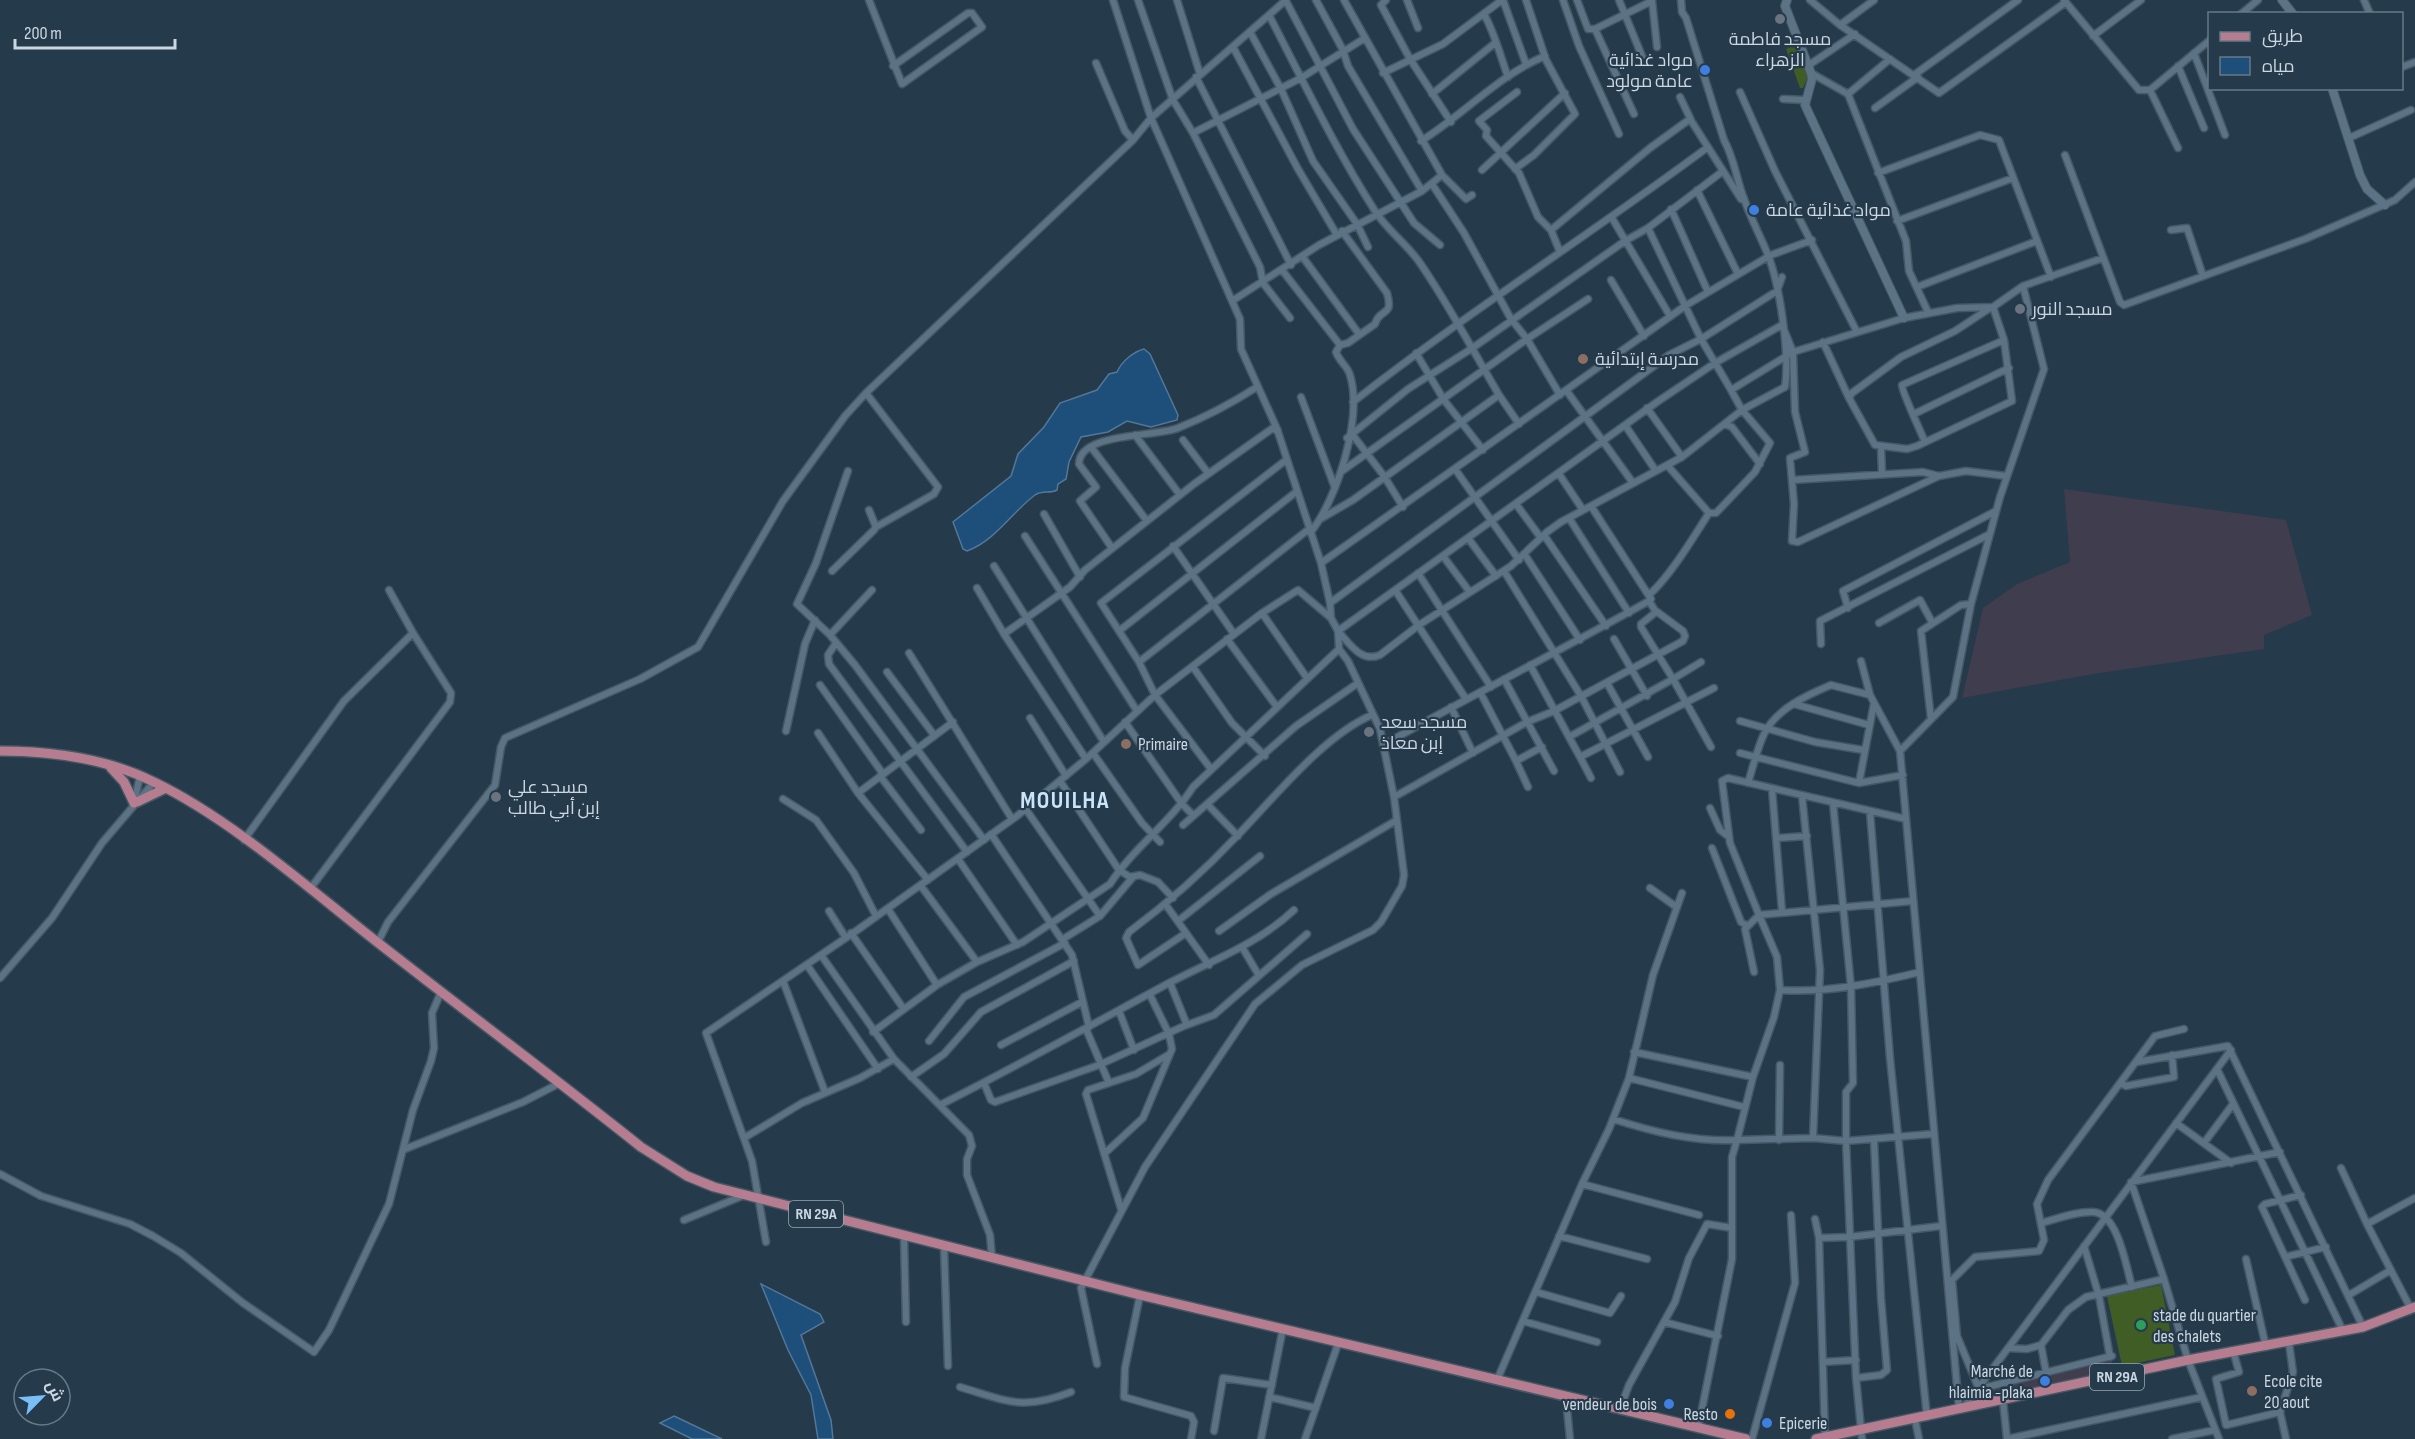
<svg xmlns="http://www.w3.org/2000/svg" width="2415" height="1439" font-family="'Sofia Sans Condensed',Cairo,sans-serif">
  <rect width="100%" height="100%" fill="#253a4a"/>
  <!-- commercial -->
  <path fill="#3f3d4e" d="M2064,489L2286,520L2312,615L2264,635V649L2093,674L1962,698L1983,608L2017,584L2070,562Z
    M2110,1357L2116,1374L1967,1404L1979,1389Z"/>
  <!-- green -->
  <path fill="#405d26" d="M1794,37L1808,76L1803,88H1800L1786,49L1791,47L1788,39Z
    M2161,1285L2175,1355L2122,1366L2107,1296Z"/>
  <!-- water -->
  <path fill="#1e4e7a" stroke="#527799" stroke-width="1.5" d="M1144,349L1150,354L1178,415L1177,420L1151,427L1127,421L1108,432L1081,437L1069,462L1066,479L1058,484L1057,490C1050,494 1042,490 1035,495C1012,512 996,540 967,551L963,549L953,522L1011,476L1018,454L1044,427L1060,403L1097,390L1109,374L1117,372C1122,361 1133,352 1144,349Z
    M761,1284L820,1314L824,1322L801,1335L831,1420L833,1439H818L811,1395L788,1350Z
    M674,1416L722,1439H692L660,1423Z"/>
  <g fill="none" stroke-linecap="round" stroke-linejoin="round">
    <!-- minor casing -->
    <g stroke="#455864" stroke-width="9">
      <path id="minor" d="M869,0L902,84L982,27L972,13H968L893,66
        M1113,0L1151,118L1240,319L1241,349L1278,431
        M1138,0L1173,100L1193,133L1260,267L1263,283L1290,318
        M1177,0L1200,74
        M1316,0L1343,50L1348,66L1422,191
        M1386,0L1381,5L1410,59L1451,122
        M1407,0L1418,28
        M1503,0L1526,64
        M1563,0L1579,46L1619,134
        M1577,0L1588,29H1595L1652,1
        M1619,0L1644,61
        M1652,0L1657,47
        M1681,0L1682,12L1686,18L1724,140C1734,158 1736,177 1743,196C1750,217 1760,235 1768,255C1780,286 1790,355 1785,387L1742,410L1682,457L1561,522L1547,532L1511,566L1419,625L1380,655C1361,663 1349,643 1338,631L1657,402L1715,363L1782,325L1793,352L1795,412L1805,452L1790,458L1794,504L1792,541L1798,542L1939,476L1966,471L2006,476
        M1810,0L1840,25L1939,93L2066,2
        M2064,0L2139,90H2150L2210,40
        M2364,0L2370,14
        M1286,1L1353,129L1414,223L1440,245
        M1484,14C1495,34 1500,55 1508,77
        M2241,14L2258,0
        M1269,15C1303,81 1335,148 1375,211C1387,230 1407,244 1420,263C1449,305 1473,351 1499,395
        M1840,25L1874,0
        M1595,29L1634,114
        M1250,32L1281,89L1313,161L1357,224L1368,247
        M2093,36L2141,0
        M1233,47L1298,169L1337,235
        M2194,53L2225,135
        M1096,63L1125,131L1133,140
        M1809,65L1855,34
        M2178,66L2204,128
        M2402,67L2415,62
        M1383,73L1443,44L1502,0
        M1811,73L1848,94L1906,241L1909,271L1928,312
        M1914,75L2018,0
        M1196,77L1291,265
        M2150,90L2178,148
        M1517,92L1479,121L1487,130L1486,136L1519,173L1538,217L1551,230L1560,252
        M1740,92L1775,171L1857,332
        M1432,94L1495,43
        M1848,94L1890,59
        M1680,97L1691,120
        M1783,99L1805,100
        M1875,108L1918,77
        M1193,133L1301,78L1365,38
        M2349,138L2411,110
        M1421,141C1463,115 1499,75 1545,56
        M2065,155L2120,302L2124,305L2305,239L2395,200L2415,182
        M1515,169L1534,155L1575,114L1546,60L1526,0
        M1482,170L1565,93
        M1878,173L1980,135L1999,140L2051,277
        M1442,175L1466,199L1472,195
        M1432,184L1464,233L1511,319L1527,339L1560,395
        M1697,190L1738,274
        M1671,209L1708,292
        M1612,218L1670,316
        M1897,221L2013,178
        M1648,228L1701,339L1731,390L1793,352L1904,318L1957,308L1993,307L2023,286L2103,258
        M1551,230L1650,148L1690,119L1741,199
        M2171,230L2187,228L2203,276
        M1302,256L1359,334
        M1282,270L1340,345
        M1611,280L1644,336
        M1917,287L2037,241
        M1232,301L1319,245L1422,191L1442,175L1344,0
        M1990,308L1955,331L1901,357L1852,393L1849,398L1875,445L1907,449L1917,446L2012,401L2004,340L1993,307
        M1823,342L1849,398
        M1340,345L1348,343L1375,324C1380,307 1394,318 1387,293L1342,231
        M1416,353L1444,400L1483,450
        M1566,390L1633,483
        M866,393L938,487L934,494L876,527
        M1301,397L1335,488
        M1353,402C1468,312 1591,234 1708,147
        M1647,408L1682,457
        M1914,414L2009,368
        M1724,424L1732,427L1760,464
        M1625,425L1656,471
        M1352,434L1384,476L1403,507
        M1135,435L1180,495
        M1347,438L1408,389L1471,349L1625,241L1648,228L1723,171
        M1183,440L1208,473
        M1925,442C1921,432 1901,390 1902,385L2004,340
        M1091,447L1147,521
        M1881,447L1882,473
        M1667,465L1709,513
        M1455,469L1519,560
        M848,471L816,563L797,604L830,635L855,665L984,840
        M1342,471L1527,339L1588,299
        M1559,474L1583,510
        M1792,480L1923,472L1939,476
        M1516,504L1541,538
        M1591,506L1651,599
        M1044,514L1080,577
        M1322,518L1353,500L1499,395L1519,424
        M1569,518L1629,613
        M1310,533C1337,500 1363,418 1350,375C1348,367 1339,361 1336,352L1340,345
        M1544,535L1606,626
        M1025,536L1137,711
        M1468,538L1496,576
        M1173,546L1234,634
        M1112,548L1080,501L1096,487L1079,464C1079,432 1157,437 1178,428C1206,417 1232,403 1257,387
        M1525,555L1580,640
        M1443,556L1469,591
        M1321,563L1685,306L1771,255L1812,240
        M994,566L1104,742
        M832,571L874,530L876,527L869,510
        M1504,571L1581,696L1620,772
        M1418,573L1491,687
        M977,588L1004,634L1086,759
        M1395,590L1466,699
        M1649,595C1671,575 1693,538 1709,513H1716L1755,472L1770,443L1742,410L1731,390
        M1330,603L1669,355L1701,339L1777,291L1782,277
        M1848,608L1843,591L1996,511
        M1262,613L1307,678
        M1879,623L1920,600L1932,622
        M1119,631L1296,492
        M1004,634L1070,587L1085,570L1194,484L1273,428L1278,432L1321,563L1330,603L1331,618
        M830,635L872,590
        M1227,639L1277,707
        M1614,639L1647,696
        M836,643L828,655L829,664L967,852
        M1821,644L1820,621L1990,534
        M909,653L1012,819
        M1861,661L1870,695L1900,751
        M1139,662L1309,529
        M1701,662L1673,679L1711,747
        M1193,667L1232,723L1265,756
        M887,672L934,735
        M1504,679L1554,771
        M1607,683L1648,757
        M820,685L883,774
        M1480,692L1516,761L1542,747
        M1794,704L1869,725
        M1451,707L1473,753
        M1030,718L1066,776
        M1931,719L1921,631L1961,605L1971,604
        M1740,721L1815,742L1863,750
        M1125,722L1182,804L1193,815
        M786,731L805,644L815,620
        M818,733L858,793L928,880
        M1569,737L1580,757L1714,688
        M1383,745C1471,696 1561,650 1649,601L1656,612L1641,624V627L1673,679L1569,737L1530,665
        M1093,753L1142,823L1160,842
        M1740,753L1859,783L1903,775
        M1580,757L1591,778
        M1516,761L1528,787
        M1211,769L1155,695L1139,662L1101,603L1286,460
        M880,776L921,830
        M1060,781L1119,870L1130,877L1140,875L1158,882L1173,898
        M1748,783C1753,767 1757,749 1764,734C1776,709 1807,695 1831,685L1870,695
        M1859,783L1874,703
        M1772,789L1782,911
        M858,793L953,722
        M1802,796L1820,970L1813,1138
        M1394,797L1527,722L1554,711L1683,641L1685,636L1683,631L1656,611
        M783,799L816,820L854,873L876,916
        M134,803L140,776
        M1833,803L1851,987L1853,1083L1846,1092V1141L1856,1378L1862,1439
        M1207,804L1238,836
        M1025,808L1100,916L1063,939
        M1710,808L1720,830L1729,837
        M1870,812L1890,1058L1927,1417
        M1906,819L1728,778L1722,781L1730,843L1759,915L1913,901
        M1183,825L1296,726L1358,683
        M991,834L1072,955L1089,1027
        M1777,838L1807,836
        M244,840L344,701L413,633L389,590
        M1712,848L1741,922L1746,925
        M958,859L1017,945
        M921,886L977,962
        M1650,888L1675,906
        M310,889L450,702L451,693L413,633
        M1166,905L1209,965
        M888,909L937,985
        M829,911L846,938
        M1100,916L1133,877
        M1178,921L1260,856
        M1219,931L1271,894L1397,820
        M851,933L903,1008
        M1186,933L1138,965L1126,938L1129,932C1168,903 1203,872 1236,837C1273,799 1324,735 1372,715
        M378,942L388,922L495,785L501,747L505,738L640,679L698,647L783,501L845,416L866,393L1133,140L1151,118L1286,0
        M1242,947L1258,974
        M821,955L894,1059L969,1135L972,1146L967,1159V1175L990,1235L992,1258
        M807,965L878,1069
        M0,978L52,918L102,843L154,782
        M783,981L825,1092
        M1170,983L1187,1025
        M1780,990C1828,993 1875,983 1920,972
        M1119,1011L1134,1050
        M1086,1029L1109,1083
        M873,1032L937,985L977,962L1023,942L1110,884C1133,848 1170,823 1193,787L1339,649
        M929,1041L964,997L1065,943
        M1001,1045L1082,1002
        M1634,1052L1753,1077L1737,1140L1813,1138L1846,1141L1932,1134
        M2137,1062L2228,1046L2363,1327
        M2217,1069L2343,1331
        M911,1077L944,1054L981,1012L1074,961
        M1753,1077L1774,1017L1780,990L1777,957L1759,915L1745,929L1754,972
        M1629,1078L1744,1107
        M984,1083L991,1100L995,1102L1099,1065L1184,1026L1214,1015L1307,934
        M2120,1083L2126,1086L2174,1077L2172,1055
        M940,1105C1017,1066 1093,1024 1169,983C1213,960 1258,944 1294,910
        M1613,1119C1653,1132 1694,1142 1737,1140L1732,1157V1228
        M2176,1123L2231,1163
        M744,1138L802,1103L860,1078L894,1059
        M1779,1140L1780,1065
        M2204,1143L2233,1104
        M405,1149L523,1102L560,1083
        M1104,1154L1143,1118L1172,1049L1169,1034L1150,995
        M2341,1168L2367,1224L2415,1198
        M0,1174L41,1196L130,1224L153,1236L181,1253L243,1303L314,1352L329,1330L389,1204L413,1110L431,1061L434,1048L432,1013L441,992
        M1582,1184L1699,1215
        M2301,1195L2265,1204L2262,1207L2305,1300
        M1121,1209L1086,1094L1088,1090L1136,1074L1168,1055
        M1815,1219L1819,1238L1825,1437
        M684,1220L742,1196
        M2041,1223C2057,1219 2076,1211 2093,1212C2118,1213 2126,1266 2132,1287
        M2367,1224L2411,1309
        M1559,1236L1647,1259
        M904,1237L906,1322
        M1819,1238L1849,1237L1941,1226
        M766,1242L752,1161L706,1033L856,931L1017,816L1086,759L1155,695L1262,613L1298,590L1331,618L1338,631L1339,649L1348,661L1380,729L1394,797L1404,875L1402,886L1381,922L1373,930L1302,965L1255,1004L1145,1167L1081,1288L1097,1364
        M2084,1246L2099,1296L2110,1357
        M944,1247L948,1366
        M2285,1257L2326,1247
        M2246,1259L2266,1347
        M2164,1279L2188,1360L2219,1439
        M1536,1292L1610,1313L1621,1296
        M1140,1295L1125,1368L1124,1397L1191,1416L1194,1422L1191,1439
        M2349,1295L2391,1270
        M1523,1321L1597,1342
        M1664,1322L1718,1336
        M2041,1345L2046,1372
        M2008,1348L2027,1349L2041,1345L2068,1310L2086,1297L2164,1279L2131,1182L2280,1152
        M2234,1354L2239,1372L2216,1379L2226,1425L2280,1412
        M2112,1356L1979,1389L1957,1336L1952,1280L1975,1257L2039,1251L2044,1240L2037,1204L2048,1180L2155,1036L2184,1029
        M1823,1362L1856,1360
        M1856,1378L1881,1375L1887,1370L1881,1298L1874,1140
        M1497,1380L1582,1184L1609,1129L1629,1078L1653,975L1682,893
        M960,1387C1007,1401 1023,1411 1071,1392
        M1569,1396L1567,1409L1570,1439
        M1269,1397L1316,1408
        M2003,1401L2007,1439
        M1964,1407L2231,1050
        M1620,1409L1629,1385L1675,1302L1689,1258L1707,1224L1732,1228V1259L1698,1429
        M1959,1409L1900,751L1953,697L1971,604L2000,497L2044,369L2023,286
        M1915,1419L1919,1439
        M1214,1431L1223,1378L1272,1385
        M1261,1439L1283,1328
        M1305,1439L1339,1341
        M1752,1439L1795,1283L1791,1215
        M2007,1439L2202,1397
        M2172,1439L2215,1430
        M2286,1439L2280,1412L2293,1372L2289,1343"/>
    </g>
    <!-- tertiary casing -->
    <g stroke="#455864" stroke-width="10">
      <path id="tertiary" d="M1787,0L1785,6L1811,73L1812,79L1805,105L1904,318
        M2282,0L2293,14
        M2332,88L2360,175L2367,189L2385,205"/>
    </g>
    <!-- primary casing -->
    <g stroke="#455864" stroke-width="12">
      <path id="primary" d="M0,751C53,751 106,758 154,782C229,818 306,886 372,938C461,1008 552,1076 641,1147L687,1176L714,1187L1140,1295L1746,1439
        M111,768L124,782L134,803
        M137,802L166,788
        M1816,1439L2188,1360L2363,1327L2415,1307"/>
    </g>
    <!-- minor -->
    <use href="#minor" stroke="#5c7385" stroke-width="6"/>
    <!-- tertiary -->
    <use href="#tertiary" stroke="#5c7385" stroke-width="8"/>
    <!-- primary -->
    <use href="#primary" stroke="#b67d90" stroke-width="9"/>
  </g>
  <!-- markers -->
  <g fill="#6b7280" stroke="#253a4a" stroke-width="2">
    <circle cx="1780" cy="19" r="6"/>
    <circle cx="2020" cy="309" r="6"/>
    <circle cx="1369" cy="732" r="6"/>
    <circle cx="496" cy="797" r="6"/>
  </g>
  <g fill="#3f7fe0" stroke="#253a4a" stroke-width="2">
    <circle cx="1705" cy="70" r="6"/>
    <circle cx="1754" cy="210" r="6"/>
    <circle cx="2045" cy="1381" r="6"/>
    <circle cx="1669" cy="1404" r="6"/>
    <circle cx="1767" cy="1423" r="6"/>
  </g>
  <g fill="#8d6e63" stroke="#253a4a" stroke-width="2">
    <circle cx="1583" cy="359" r="6"/>
    <circle cx="1126" cy="744" r="6"/>
    <circle cx="2252" cy="1391" r="6"/>
  </g>
  <circle fill="#2e9e5b" stroke="#253a4a" stroke-width="2" cx="2141" cy="1325" r="6"/>
  <circle fill="#e8710a" stroke="#253a4a" stroke-width="2" cx="1730" cy="1414" r="6"/>
  <g text-anchor="middle" dominant-baseline="central" stroke-width="4.5" stroke-linejoin="round" paint-order="stroke">
    <!-- shield labels -->
    <g fill="#253a4a" stroke="#99a8b4" stroke-width="1.5">
      <rect x="789" y="1201" width="54" height="26" rx="4.5"/>
      <rect x="2090" y="1364" width="54" height="26" rx="4.5"/>
    </g>
    <g font-size="16" font-weight="bold" fill="#cbd7e1">
      <text x="816" y="1214">RN 29A</text>
      <text x="2117" y="1377">RN 29A</text>
    </g>
    <!-- poi labels -->
    <g font-size="18" fill="#cbd7e1" stroke="#253a4a" text-anchor="start">
      <text x="1780" y="39" text-anchor="middle">مسجد فاطمة<tspan x="1780" dy="21">الزهراء</tspan></text>
      <text x="1693" y="60" text-anchor="end">مواد غذائية<tspan x="1693" dy="21">عامة مولود</tspan></text>
      <text x="1766" y="210">مواد غذائية عامة</text>
      <text x="2032" y="309">مسجد النور</text>
      <text x="1595" y="359">مدرسة إبتدائية</text>
      <text x="1381" y="722">مسجد سعد<tspan x="1381" dy="21">إبن معاذ</tspan></text>
      <text x="1138" y="744">Primaire</text>
      <text x="508" y="787">مسجد علي<tspan x="508" dy="21">إبن أبي طالب</tspan></text>
      <text x="2153" y="1315">stade du quartier<tspan x="2153" dy="21">des chalets</tspan></text>
      <text x="2033" y="1371" text-anchor="end">Marché de<tspan x="2033" dy="21">hlaimia -plaka</tspan></text>
      <text x="2264" y="1381">Ecole cite<tspan x="2264" dy="21">20 aout</tspan></text>
      <text x="1657" y="1404" text-anchor="end">vendeur de bois</text>
      <text x="1718" y="1414" text-anchor="end">Resto</text>
      <text x="1779" y="1423">Epicerie</text>
    </g>
    <!-- district labels -->
    <g font-size="24" font-weight="bold" letter-spacing="1.5" fill="#cae4f9" stroke="#253a4a">
      <text x="1065" y="800">MOUILHA</text>
    </g>
  </g>
  <!-- legend -->
  <rect x="2208" y="12" width="195" height="78" fill="#253a4a" stroke="#677986" stroke-width="1.5"/>
  <rect x="2220" y="32" width="30" height="9" fill="#b67d90" stroke="#677986" stroke-width="1.5"/>
  <text x="2262" y="42" font-size="18" fill="#cbd7e1">طريق</text>
  <rect x="2220" y="57" width="30" height="18" fill="#1e4e7a" stroke="#677986" stroke-width="1.5"/>
  <text x="2262" y="72" font-size="18" fill="#cbd7e1">مياه</text>
  <!-- north arrow -->
  <g transform="translate(42 1397) rotate(65)"><circle r="28" fill="#253a4a" stroke="#677986" stroke-width="1.5"/>
  <path d="M0-4.5L10 22L0 15L-10 22Z" fill="#78bff7"/>
  <text y="-9" font-size="16" font-weight="bold" text-anchor="middle" fill="#cbd7e1">ش</text>
  </g>
  <!-- scale -->
  <path d="M15 39v9h160v-9" fill="none" stroke="#cbd7e1" stroke-width="3"/>
  <text x="24" y="39" font-size="18" fill="#cbd7e1" stroke="#253a4a" stroke-width="4.5" paint-order="stroke">200 m</text>
</svg>
